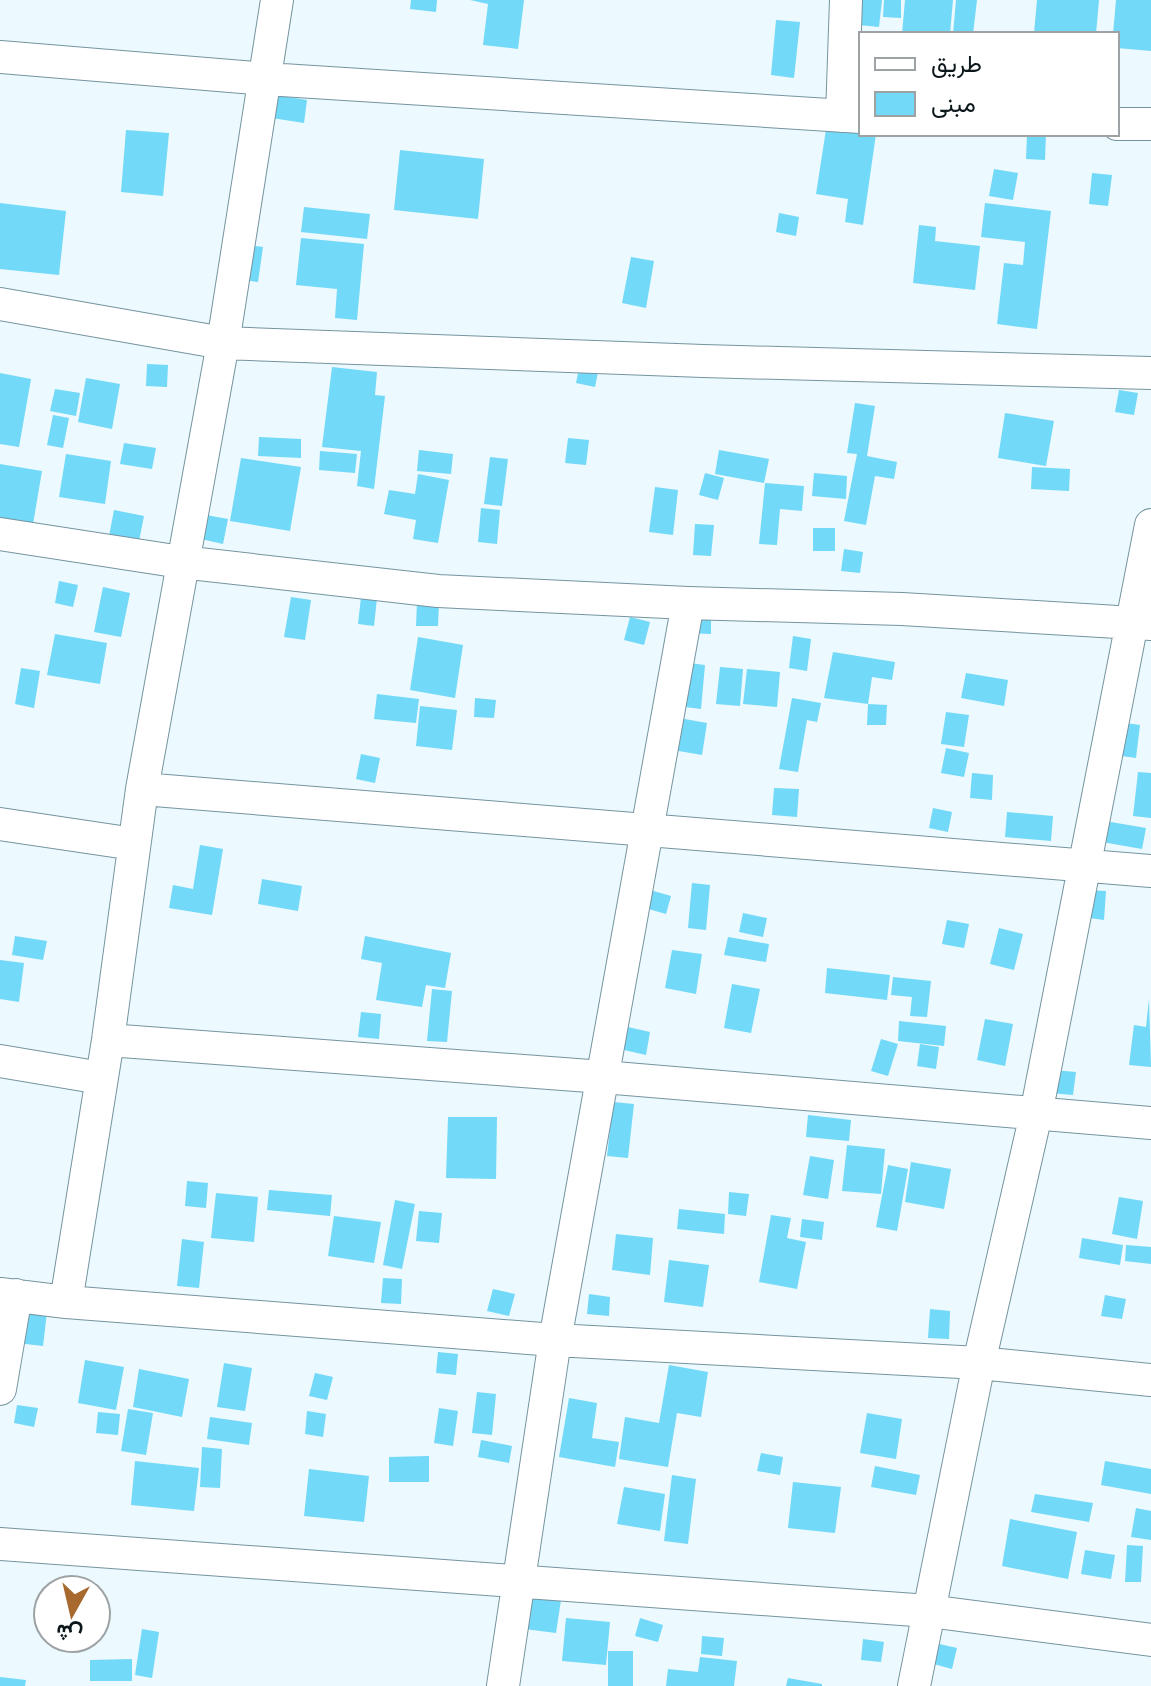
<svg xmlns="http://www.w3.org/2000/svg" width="1151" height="1686" font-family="Ubuntu,Vazirmatn,sans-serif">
  <rect width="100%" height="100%" fill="#ecf9fe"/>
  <!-- building -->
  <path fill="#72d9f9" d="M411,0H437L436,12L410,9Z
    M470,0H524L518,49L483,45L488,4Z
    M861,0H882L879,27L859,25Z
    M884,0H901V18L883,17Z
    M905,0H953L950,34H902Z
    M956,0H977L973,34H953Z
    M1037,0H1099L1096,34L1034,33Z
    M1116,0H1151V51L1117,48V34H1113Z
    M776,20L800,22L794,78L771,75Z
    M262,93L307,100L304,123L259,116Z
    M827,123L861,128V134H876L863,225L845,222L848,199L816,194Z
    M126,130L169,133L163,196L121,192Z
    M1027,134H1046L1045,160L1026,159Z
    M400,150L484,159L478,219L394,210Z
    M994,169L1018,173L1013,200L989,196Z
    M1092,173L1112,175L1108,206L1089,204Z
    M0,203L66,211L59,275L0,269Z
    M985,203L1051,211L1037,329L997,324L1004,263L1023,265L1025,242L981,237Z
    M304,207L370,214L367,239L301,232Z
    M779,213L799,217L796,236L776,232Z
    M919,225L936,227L935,241L980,246L975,290L913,283Z
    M301,238L364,244L357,320L335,318L337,289L296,285Z
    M242,244L263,247L258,282L237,279Z
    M631,257L654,261L646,308L622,303Z
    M580,363L599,367L595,387L576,383Z
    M147,364L168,365L167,387L146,386Z
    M332,367L377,372L375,395L385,396L374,489L357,486L361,451L322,447Z
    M0,373L31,379L19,447L0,444Z
    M86,378L120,384L112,429L78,422Z
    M55,389L80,393L76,416L50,411Z
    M1119,390L1138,393L1134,415L1115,412Z
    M855,403L875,406L867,456L897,462L894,479L875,476L866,525L844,521L857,454L847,453Z
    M1005,413L1054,421L1046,466L998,458Z
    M53,415L69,418L63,448L47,445Z
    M259,437L301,439V458L258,456Z
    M568,438L589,440L586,465L565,463Z
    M124,443L156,448L152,469L120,464Z
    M419,450L453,454L451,474L417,471Z
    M719,450L769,459L764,483L715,474Z
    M320,451L357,454L355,473L319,470Z
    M66,454L111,461L105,504L59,497Z
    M490,457L508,459L502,506L484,504Z
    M241,458L301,467L290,531L230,521Z
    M0,464L42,471L33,524L0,519Z
    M1032,467L1070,469L1069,491L1031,489Z
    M705,473L724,478L718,500L699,495Z
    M814,473L847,476L846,499L812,496Z
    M418,474L449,480L438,543L413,539L416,520L384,514L389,490L415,494Z
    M765,483L804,486L802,511L780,509L777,545L759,544Z
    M655,487L678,490L673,535L649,532Z
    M481,508L500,510L497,544L478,542Z
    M114,510L144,516L139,541L109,536Z
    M206,515L228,519L223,544L201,539Z
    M695,524L714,525L711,556L693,555Z
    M813,528H835V551H813Z
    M844,549L863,552L860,573L841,571Z
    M59,581L78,585L73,607L55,603Z
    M103,587L130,593L121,637L94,632Z
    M291,597L311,600L305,640L284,637Z
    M361,597L377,598L374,626L358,624Z
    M417,602L439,603L438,626H416Z
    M711,610V634L687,633V611Z
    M630,617L650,622L644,645L624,640Z
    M55,634L107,643L100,684L47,675Z
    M793,636L811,639L807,671L789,668Z
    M418,637L463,645L455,698L410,690Z
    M833,652L895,662L892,680L872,677L868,704L887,705L886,725H867L868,704L824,698Z
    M682,662L705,665L701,709L677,706Z
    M720,667L743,669L740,706L716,704Z
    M21,668L40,671L34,708L15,704Z
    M747,669L780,672L777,707L743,704Z
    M966,673L1008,680L1004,706L961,698Z
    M377,694L419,699L416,723L374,719Z
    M475,698L496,700L494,718L474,717Z
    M792,698L821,703L817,722L807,720L798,772L779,769Z
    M420,706L457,710L452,750L416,746Z
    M946,712L969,715L964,747L941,744Z
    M679,718L707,723L702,755L673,750Z
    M1118,722L1140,725L1136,758L1114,755Z
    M946,748L969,753L964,777L941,773Z
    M361,754L380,758L375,783L356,779Z
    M1138,772L1151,773V818L1133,816Z
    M972,773L993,775L992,800L970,798Z
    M774,788L799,789L797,817L772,815Z
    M933,808L952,812L948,832L929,828Z
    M1007,812L1053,816L1051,841L1005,837Z
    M1105,821L1146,828L1142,849L1102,842Z
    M200,845L223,849L212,915L169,908L173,885L193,889Z
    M262,879L302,886L298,911L258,904Z
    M692,883L710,885L706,930L688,928Z
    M650,890L671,896L666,914L645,908Z
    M1084,890L1106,891L1104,920L1082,917Z
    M743,913L767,918L763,937L739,932Z
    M947,920L969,924L964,948L942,944Z
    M999,928L1023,934L1014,970L990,964Z
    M15,936L47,941L43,960L12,955Z
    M365,936L451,953L445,988L426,985L422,1007L376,1000L382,963L361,959Z
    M728,937L769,944L766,962L724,955Z
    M672,950L702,954L696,994L665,988Z
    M0,960L24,963L19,1002L0,999Z
    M827,968L890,975L887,1000L825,993Z
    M893,977L931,981L927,1017L910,1016L912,997L891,995Z
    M732,984L760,989L751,1033L724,1028Z
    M432,989L452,991L447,1042L427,1041Z
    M1149,999L1151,1067L1129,1065L1134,1025L1146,1027Z
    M361,1012L381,1014L379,1039L358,1037Z
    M985,1019L1013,1024L1005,1066L977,1060Z
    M899,1021L946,1026L944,1046L898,1041Z
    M628,1027L650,1032L646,1055L624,1050Z
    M881,1039L898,1044L888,1076L871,1071Z
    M920,1044L939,1047L936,1069L917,1066Z
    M1053,1070L1076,1072L1073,1095L1050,1093Z
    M613,1102L634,1104L628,1158L607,1156Z
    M808,1115L851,1120L849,1141L806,1137Z
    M448,1117H497L496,1179L446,1178Z
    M847,1145L885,1149L881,1194L842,1191Z
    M810,1156L834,1160L828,1199L803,1195Z
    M911,1162L951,1169L944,1209L905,1202Z
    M888,1165L908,1169L897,1231L876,1227Z
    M187,1181L208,1183L206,1208L185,1206Z
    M269,1190L332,1195L330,1216L267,1210Z
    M729,1192L749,1194L746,1216L728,1214Z
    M216,1193L258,1197L254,1242L211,1238Z
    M1119,1197L1143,1201L1137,1239L1112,1234Z
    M395,1200L415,1204L402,1269L383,1265Z
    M679,1209L725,1214L724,1234L677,1229Z
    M419,1211L442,1213L439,1243L416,1241Z
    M771,1215L791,1218L787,1238L806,1242L797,1289L759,1282Z
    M334,1216L381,1222L374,1263L328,1256Z
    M802,1219L824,1222L822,1240L800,1237Z
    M616,1234L653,1238L650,1275L612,1270Z
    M1082,1238L1123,1245L1120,1265L1079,1258Z
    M182,1239L204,1242L199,1288L177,1286Z
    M1126,1245L1151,1247V1264L1125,1261Z
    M669,1260L709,1265L703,1307L664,1302Z
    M383,1278L402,1279L401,1304L381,1303Z
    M493,1289L515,1294L509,1316L487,1311Z
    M589,1294L610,1297L609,1316L587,1314Z
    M1105,1295L1126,1299L1122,1319L1101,1316Z
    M20,1309L47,1312L43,1346L17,1343Z
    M930,1309L950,1311L949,1339L928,1338Z
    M438,1352L458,1354L456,1375L436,1373Z
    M85,1360L124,1367L116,1410L78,1403Z
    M224,1363L252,1368L245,1411L217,1407Z
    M669,1365L708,1372L701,1417L677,1413L668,1467L619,1459L625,1417L659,1423Z
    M139,1369L189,1379L182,1417L133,1407Z
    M315,1373L333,1377L327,1400L309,1396Z
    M477,1392L496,1394L492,1435L472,1433Z
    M569,1398L597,1403L592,1438L619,1442L615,1467L559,1457Z
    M17,1405L38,1408L34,1427L14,1423Z
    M439,1408L458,1411L453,1446L434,1443Z
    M128,1409L153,1413L146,1455L121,1451Z
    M307,1411L326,1414L323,1437L305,1434Z
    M98,1412L120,1414L118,1435L96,1433Z
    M867,1413L902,1419L896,1459L860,1453Z
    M210,1417L252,1423L249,1445L207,1439Z
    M481,1440L512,1446L509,1463L478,1457Z
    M202,1447L222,1449L220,1488L200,1487Z
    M761,1453L783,1457L780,1475L757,1471Z
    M429,1456V1482H389V1457Z
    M135,1461L199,1468L194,1511L131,1505Z
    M1105,1461L1151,1469V1494L1101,1485Z
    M875,1466L920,1475L916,1495L871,1487Z
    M309,1469L369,1476L364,1522L304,1516Z
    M672,1475L696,1479L688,1544L664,1541Z
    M793,1482L841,1487L835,1533L788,1528Z
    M624,1487L665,1494L660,1531L617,1524Z
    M1035,1494L1093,1503L1089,1522L1031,1512Z
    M1136,1508L1151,1511V1540L1131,1537Z
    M1010,1519L1077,1532L1068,1579L1002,1566Z
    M1127,1545L1143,1546L1141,1582H1125Z
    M1085,1550L1115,1555L1111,1579L1081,1574Z
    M521,1595L561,1600L556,1633L517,1628Z
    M566,1618L610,1622L606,1665L562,1661Z
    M640,1618L663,1625L658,1642L635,1636Z
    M142,1629L159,1632L152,1678L135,1675Z
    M702,1636L724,1638L722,1656L701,1654Z
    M863,1639L884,1642L881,1662L861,1660Z
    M935,1643L957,1648L952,1669L930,1663Z
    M608,1651H633V1686H608Z
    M700,1657L737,1661L734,1686H666L668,1669L698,1672Z
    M132,1659V1681H90V1660Z
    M0,1677L26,1680L25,1686H0Z
    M788,1678L822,1684V1686H786Z"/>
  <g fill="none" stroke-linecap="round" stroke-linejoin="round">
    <!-- street casing -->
    <g stroke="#75949f" stroke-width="34">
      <path id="street" d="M0,57L266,79L861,117
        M842,116L846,0
        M1117,124H1151
        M0,304L223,343L703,361L1151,373
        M0,534L181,562L438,591L688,603L902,609L1151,624
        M142,789L1151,871
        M0,824L134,844
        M108,1040L603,1077L1151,1123
        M0,1061L101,1078
        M0,1294L66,1302L555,1340L979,1363L1151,1380
        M66,1302L108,1040L142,789L223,343L277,0
        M0,1389L16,1295
        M0,1544L929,1611L1151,1640
        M503,1686L555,1340L688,603
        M914,1686L979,1363L1036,1114L1151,525"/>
    </g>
    <!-- street -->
    <use href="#street" stroke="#fff" stroke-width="32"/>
  </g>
  <!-- legend -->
  <rect x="859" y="32" width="260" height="104" fill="#ffffff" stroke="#9da2a4" stroke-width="2"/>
  <rect x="875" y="58" width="40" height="12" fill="#ffffff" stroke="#9da2a4" stroke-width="2"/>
  <text x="931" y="72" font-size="24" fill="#0b171b">طريق</text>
  <rect x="875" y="92" width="40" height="24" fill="#72d9f9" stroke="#9da2a4" stroke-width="2"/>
  <text x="931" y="112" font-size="24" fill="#0b171b">مبنى</text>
  <!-- north arrow -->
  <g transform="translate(72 1614) rotate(188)"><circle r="38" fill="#ffffff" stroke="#9da2a4" stroke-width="2"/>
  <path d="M0-6L14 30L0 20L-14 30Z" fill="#a7692e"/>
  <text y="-12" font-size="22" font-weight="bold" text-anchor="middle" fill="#0b171b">ش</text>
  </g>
</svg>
